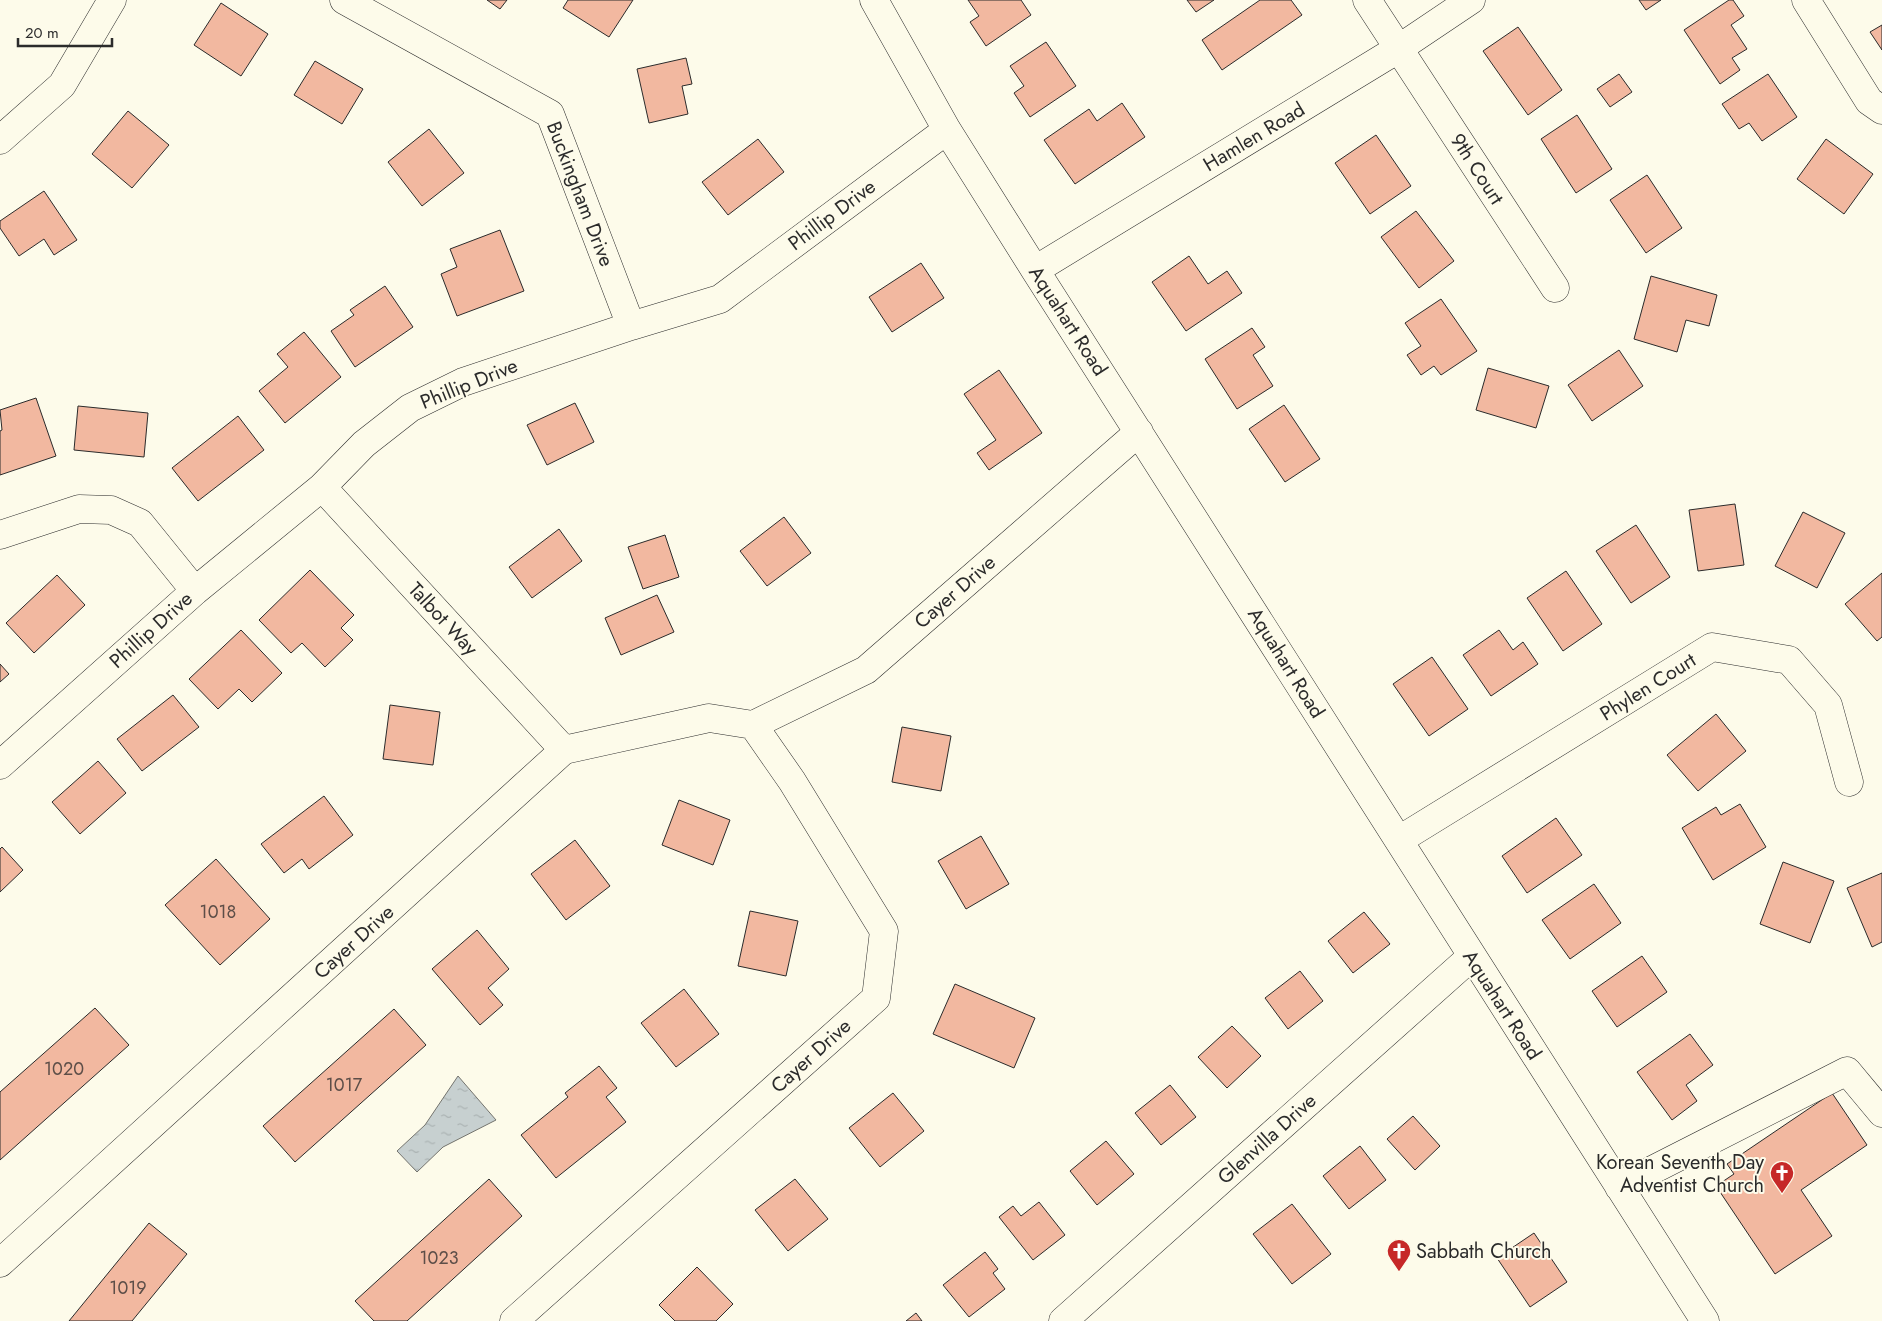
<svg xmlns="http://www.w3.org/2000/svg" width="1882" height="1321" font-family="Jost,sans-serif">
  <defs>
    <pattern id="water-ripples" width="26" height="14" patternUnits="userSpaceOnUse" patternTransform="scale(1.25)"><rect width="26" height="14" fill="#c7d0d0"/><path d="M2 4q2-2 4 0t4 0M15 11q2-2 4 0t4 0" fill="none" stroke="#abb3b3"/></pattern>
  </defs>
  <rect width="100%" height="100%" fill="#fdfbea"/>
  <!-- water -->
  <path fill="url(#water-ripples)" stroke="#74746e" d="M458,1076L496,1120L443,1147L417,1172L397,1151L425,1125Z"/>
  <!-- building -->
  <path fill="#f2b8a0" stroke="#2b2b2b" d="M487,0H507L500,9Z
    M568,0H633L609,37L563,8Z
    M968,0H1021L1031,15L986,46L970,22L979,16Z
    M1187,0H1214L1196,12Z
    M1260,0H1291L1302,15L1222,70L1202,40Z
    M1639,0H1661L1646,10Z
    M1729,0H1733L1744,16L1731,25L1747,49L1732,58L1740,70L1720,84L1684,30Z
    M221,3L268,34L241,76L194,45Z
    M1882,25V50L1870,32Z
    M1518,27L1562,90L1528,115L1483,51Z
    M1046,42L1076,86L1030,117L1014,93L1024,86L1010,66Z
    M686,58L692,84L682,86L688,114L649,123L637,69Z
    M315,61L363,89L342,124L294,95Z
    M1619,74L1632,92L1610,107L1597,89Z
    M1768,74L1797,117L1762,141L1749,123L1739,129L1722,104Z
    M1122,103L1145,137L1075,184L1044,140L1089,109L1097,121Z
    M128,111L169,145L132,188L92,154Z
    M1577,115L1612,169L1576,193L1541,139Z
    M429,129L464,173L422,206L388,162Z
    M1376,135L1411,186L1370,214L1335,163Z
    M758,139L784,172L728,215L702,182Z
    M1826,139L1873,174L1844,214L1797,179Z
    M1647,175L1682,228L1646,253L1610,200Z
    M44,191L77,240L54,255L44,239L19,256L0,228V221Z
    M1416,211L1454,261L1419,288L1381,237Z
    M500,230L524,291L457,316L441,274L457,267L450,249Z
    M1189,256L1208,284L1227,271L1242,293L1186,331L1152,282Z
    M921,263L944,298L892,332L869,297Z
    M1651,276L1717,295L1709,326L1686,320L1677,352L1634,339Z
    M385,286L413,327L355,367L331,331L354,315L350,310Z
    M1441,299L1477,351L1441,375L1434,366L1421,375L1407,355L1421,346L1405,323Z
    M1252,328L1265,347L1253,355L1273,386L1237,409L1205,359Z
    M304,332L341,377L285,423L259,391L288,367L277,354Z
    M1619,350L1643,386L1592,421L1568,385Z
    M1488,368L1549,386L1536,428L1476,410Z
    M999,370L1042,433L989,470L977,453L996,440L964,394Z
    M36,398L56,456L0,475V431L2,430L0,410Z
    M575,403L594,442L547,465L527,425Z
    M1284,405L1320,459L1285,482L1249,429Z
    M78,406L148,413L144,457L74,450Z
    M238,416L264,450L198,501L172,468Z
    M1735,504L1744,565L1698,571L1689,510Z
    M1803,512L1845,533L1817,588L1775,566Z
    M784,517L811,553L767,586L740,551Z
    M1636,525L1670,577L1631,603L1596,551Z
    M559,529L582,561L532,598L509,567Z
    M665,535L679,577L643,589L628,547Z
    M310,570L354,615L341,628L353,640L325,667L302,643L291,653L259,620Z
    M1566,571L1602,624L1563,651L1527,598Z
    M1882,573V637L1877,641L1845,604Z
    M57,575L85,605L34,653L6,623Z
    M657,595L674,632L621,655L605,618Z
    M241,630L282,673L252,702L239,689L218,709L189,679Z
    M1499,630L1513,650L1523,642L1538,664L1491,696L1463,655Z
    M1432,657L1468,709L1429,736L1393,684Z
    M0,664L9,674L0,682Z
    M173,695L199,727L142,771L117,739Z
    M390,705L440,712L433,765L383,759Z
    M1716,714L1746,751L1698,791L1667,755Z
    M902,727L951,736L941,791L892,782Z
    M98,761L126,793L80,834L52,802Z
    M324,796L353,835L309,869L302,859L284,873L261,844Z
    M679,800L730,820L713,865L662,845Z
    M1740,804L1766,847L1713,880L1682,828L1716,807L1721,815Z
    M1556,818L1582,855L1527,893L1502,856Z
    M981,836L1009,884L966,909L938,861Z
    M575,840L610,886L566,920L531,874Z
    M2,847L23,870L0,892V849Z
    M216,859L270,919L220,965L165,905Z
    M1783,862L1834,881L1810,943L1760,924Z
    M1882,873V942L1872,947L1847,888Z
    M1594,884L1621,923L1570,959L1542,920Z
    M750,911L798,921L786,976L738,966Z
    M1364,912L1390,944L1353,973L1328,941Z
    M477,930L509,969L488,988L503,1005L480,1025L432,969Z
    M1642,956L1667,992L1617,1027L1592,991Z
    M1300,971L1323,1001L1288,1029L1265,998Z
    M955,984L1035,1018L1014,1068L933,1034Z
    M684,989L719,1034L676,1067L641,1023Z
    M95,1008L129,1045L0,1160V1092Z
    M394,1009L426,1045L295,1162L263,1126Z
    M1232,1026L1261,1056L1227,1088L1198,1057Z
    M1690,1034L1713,1065L1686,1085L1697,1101L1672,1120L1637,1072Z
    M599,1066L617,1088L606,1097L626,1122L556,1178L521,1135L568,1097L565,1093Z
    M1170,1085L1196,1117L1161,1145L1135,1113Z
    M893,1093L924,1131L880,1167L849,1128Z
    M1832,1093L1867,1145L1801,1190L1832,1236L1775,1274L1716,1186L1734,1174L1727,1164Z
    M1413,1116L1440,1146L1415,1170L1387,1139Z
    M1106,1141L1134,1174L1097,1205L1070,1171Z
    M1360,1146L1386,1180L1349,1209L1323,1176Z
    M489,1179L522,1216L407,1321H374L355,1301Z
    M795,1179L828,1219L788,1251L755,1210Z
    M1039,1202L1065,1235L1033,1260L999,1217L1013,1206L1021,1216Z
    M1292,1204L1331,1254L1292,1284L1253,1234Z
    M149,1223L187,1254L132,1321H69Z
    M1534,1233L1567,1282L1530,1307L1497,1258Z
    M985,1252L998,1269L993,1273L1005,1289L969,1317L943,1285Z
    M697,1267L733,1304L716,1321H675L659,1305Z
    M916,1313L922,1321H906Z"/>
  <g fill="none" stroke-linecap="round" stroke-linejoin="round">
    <!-- minor casing -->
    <g stroke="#2b2b2b" stroke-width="29">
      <path id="minor" d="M344,0L550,114L631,326
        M874,0L947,130L1035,270L1705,1321
        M1367,0L1555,288
        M1806,0L1869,101L1882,110
        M0,140L62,85L112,0
        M1035,270L1398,49L1471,0
        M322,487L564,750
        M0,535L79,509L111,510L140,523L195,591
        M0,765L195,591L322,487L364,444L410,408L463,382L631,326L720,299L947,130
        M1399,840L1712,647L1789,660L1828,705L1849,782
        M1619,1187L1847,1071L1882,1113
        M0,1263L564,750L709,718L753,725L866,670L1139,432
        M514,1321L876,998L884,931L792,781L753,725
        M1063,1321L1471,957"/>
    </g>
    <!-- minor -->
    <use href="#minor" stroke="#fdfbea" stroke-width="28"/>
  </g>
  <!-- icons -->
  <defs>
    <g id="church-pin" transform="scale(1.25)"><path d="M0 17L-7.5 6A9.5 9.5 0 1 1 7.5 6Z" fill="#c62828" stroke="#fdfbea"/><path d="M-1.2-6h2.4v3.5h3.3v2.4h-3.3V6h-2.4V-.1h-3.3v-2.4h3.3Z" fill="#fff"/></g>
  </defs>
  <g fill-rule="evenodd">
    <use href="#church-pin" x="1782" y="1173"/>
    <use href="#church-pin" x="1399" y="1251"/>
  </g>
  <g text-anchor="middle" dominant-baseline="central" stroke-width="4" stroke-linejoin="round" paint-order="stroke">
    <!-- number labels -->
    <g font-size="18" fill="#5d4e48">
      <text x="218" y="912">1018</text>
      <text x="64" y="1069">1020</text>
      <text x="344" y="1085">1017</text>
      <text x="439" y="1258">1023</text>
      <text x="128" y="1288">1019</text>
    </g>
    <!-- street labels -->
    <g font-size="20" fill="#2b2b2b" stroke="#fdfbea">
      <text transform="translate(1254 137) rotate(-31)">Hamlen Road</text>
      <text transform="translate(1477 169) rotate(57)">9th Court</text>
      <text transform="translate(580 194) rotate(69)">Buckingham Drive</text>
      <text transform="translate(832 215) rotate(-37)">Phillip Drive</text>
      <text transform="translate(1068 321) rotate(57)">Aquahart Road</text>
      <text transform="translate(469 384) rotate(-22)">Phillip Drive</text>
      <text transform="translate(955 592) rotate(-41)">Cayer Drive</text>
      <text transform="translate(443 619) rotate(47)">Talbot Way</text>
      <text transform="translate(151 630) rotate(-42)">Phillip Drive</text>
      <text transform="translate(1286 663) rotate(58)">Aquahart Road</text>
      <text transform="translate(1648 687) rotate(-32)">Phylen Court</text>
      <text transform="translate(354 942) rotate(-42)">Cayer Drive</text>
      <text transform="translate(1502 1005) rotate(57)">Aquahart Road</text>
      <text transform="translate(811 1056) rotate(-42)">Cayer Drive</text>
      <text transform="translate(1267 1139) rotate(-42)">Glenvilla Drive</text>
    </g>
    <!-- poi labels -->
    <g font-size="20" fill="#2b2b2b" stroke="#fdfbea" text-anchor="end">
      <text x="1764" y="1162">Korean Seventh Day<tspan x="1764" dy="23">Adventist Church</tspan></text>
      <text x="1416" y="1251" text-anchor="start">Sabbath Church</text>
    </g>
  </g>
  <!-- scale -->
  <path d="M18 38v8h94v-8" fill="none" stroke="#2b2b2b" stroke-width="2.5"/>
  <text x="25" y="38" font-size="15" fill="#2b2b2b" stroke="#fdfbea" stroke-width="4" paint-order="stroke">20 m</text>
</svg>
